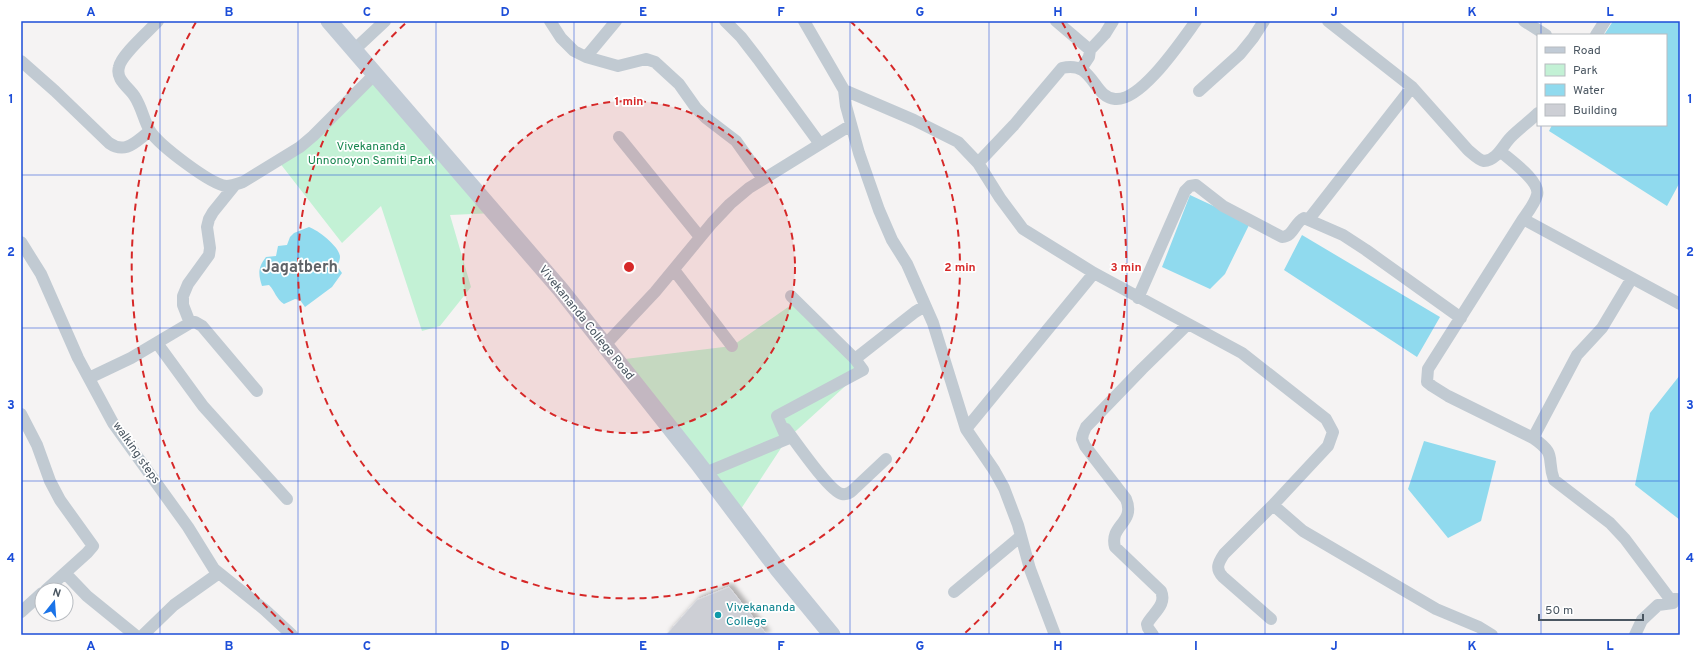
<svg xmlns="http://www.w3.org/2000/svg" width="1701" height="656" font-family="Overpass,sans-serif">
  <defs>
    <filter id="shadow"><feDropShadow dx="3.5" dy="-3.5" stdDeviation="2" flood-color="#0004"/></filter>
  </defs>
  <rect width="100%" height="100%" fill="#f5f3f3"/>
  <!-- green -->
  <path fill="#c3f1d5" d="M374,78L495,213L450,215L471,287L440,326L422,331L381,206L342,243L279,162Z
    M794,303L863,370L787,439L737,515L617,360L732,346Z"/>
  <!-- water -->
  <path fill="#90daee" d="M1613,21H1680V182L1667,206L1549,131L1552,125H1666V35H1604Z
    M1190,195L1250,223L1225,274L1210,289L1162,267Z
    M309,227C318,230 340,247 340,257C340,260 338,264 337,266L342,273L332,287L305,307L300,300L295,299L284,304C276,299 275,291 269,285L262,286C258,274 258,267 266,257L276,256L278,246L287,245L290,237L294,233Z
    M1302,235L1440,317L1417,357L1284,270Z
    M1680,375V520L1635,485L1650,413Z
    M1424,441L1496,461L1481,521L1448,538L1408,489Z"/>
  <!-- building -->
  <path fill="#cdcfd5" stroke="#d7d9de" filter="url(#shadow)" d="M729,587L767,635H666L697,600Z"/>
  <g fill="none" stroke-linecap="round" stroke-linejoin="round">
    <!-- street -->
    <path stroke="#c1cad2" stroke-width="12" d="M158,21C149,31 121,55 119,67C115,80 130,88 135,97C142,108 144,121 150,131C159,145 210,184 226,186C232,186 237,184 243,182L300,147L313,136L375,74
      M550,21L561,38L574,51L586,57L618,66L646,59L655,62L679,84L696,108L706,118L736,141L763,179
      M725,21L741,37L758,59L820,144
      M804,21L844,90L846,106L859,153L879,210L892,240L907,264L933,323L966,429L994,470L1004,488L1018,525L1030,569L1055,635
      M1056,21L1090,50L1089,57L1081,69
      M1328,21L1412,87L1468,150C1473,154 1478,160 1484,161C1497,161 1504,143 1512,136C1520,128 1530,121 1538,113
      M1524,21L1546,35
      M1596,35L1605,21
      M354,50L385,21
      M1090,50L1105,34L1113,21
      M586,57L616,21
      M21,61L55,91L109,143C126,155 136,141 150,131
      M844,90L914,120L958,142L978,163L1000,198L1023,229L1094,273L1242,353L1326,419L1333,432L1328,446L1273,505L1303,531L1436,609L1479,627L1492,635
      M1199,91L1240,54L1253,38L1264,21
      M619,137L700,237
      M1500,151C1510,160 1541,181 1537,195C1535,203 1528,212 1523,219L1428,369L1427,382L1432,386L1448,396L1533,438C1558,455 1546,458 1554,480L1610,523L1625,539L1673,603
      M978,163L1014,125L1062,68C1094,60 1092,97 1115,99C1141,102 1182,40 1196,21
      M1309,219L1412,87
      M1523,219L1680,304
      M21,242L41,274L78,358L113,423L188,527L214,569L265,610L292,635
      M674,270L732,346
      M791,296L855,359
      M1138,298L1185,191L1190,186L1196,185L1223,206L1282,237C1294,236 1294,223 1304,218L1343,235L1366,250L1461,318
      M190,323L183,305V296L188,284L209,255L210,248L207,227L209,219L213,212L234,186
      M157,343L203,406L287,499
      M605,345L655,292L712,223L730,204L749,188L851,125
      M89,378L131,358L190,323L195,322L202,326L257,391
      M21,414L37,445L50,481L60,500L93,546L87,553L46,590
      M786,429C795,441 830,492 842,494C847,495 850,493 853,490L886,459
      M966,429L1094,273
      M1533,438L1577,355L1602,328L1632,278
      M705,473L787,439L777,416L863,370L855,359L915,312L925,306
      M65,573L87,596L135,635
      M954,592L1021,536
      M21,612L42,593
      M1271,619L1223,577C1215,569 1218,563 1224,554L1273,505
      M143,635L174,605L219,573
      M1153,635L1148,628L1147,624C1153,613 1167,605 1161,591L1115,547C1109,525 1136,523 1126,499L1085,446L1082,439L1083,434L1086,427L1142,369L1188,324
      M1635,635L1642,620L1658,605L1673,603L1674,599H1677"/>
    <!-- secondary -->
    <path stroke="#c1cbd6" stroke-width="17" d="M329,21L561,290L697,462L777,568L832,635"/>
  </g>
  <!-- grid -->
  <path fill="none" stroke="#1d4ed8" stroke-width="1" stroke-opacity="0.55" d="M160,21V635M298,21V635M436,21V635M574,21V635M712,21V635M850,21V635M989,21V635M1127,21V635M1265,21V635M1403,21V635M1541,21V35M1541,125V635M21,175H1680M21,328H1680M21,481H1680"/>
  <!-- distance rings -->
  <circle cx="629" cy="267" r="166" fill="#d62828" fill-opacity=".12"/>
  <g fill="none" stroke="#d62828" stroke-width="2" stroke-dasharray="7 5">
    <circle cx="629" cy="267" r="166"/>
    <path d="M850 21A331 331 0 1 1 408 21"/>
    <path d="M293 633A497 497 0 0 1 196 22M1062 22A497 497 0 0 1 965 633"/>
  </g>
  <!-- markers -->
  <circle fill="#0f9aa8" stroke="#fff" stroke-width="1.5" cx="718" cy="615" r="4"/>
  <g text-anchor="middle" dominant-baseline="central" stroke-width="3.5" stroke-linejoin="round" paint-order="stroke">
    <!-- park labels -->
    <g font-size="12" fill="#17864f" stroke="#fff">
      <text x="371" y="147">Vivekananda<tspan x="371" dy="14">Unnonoyon Samiti Park</tspan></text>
    </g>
    <!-- street labels -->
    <g font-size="12" fill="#4a5661" stroke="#fff">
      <text transform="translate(586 323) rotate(51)">Vivekananda College Road</text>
      <text transform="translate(136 453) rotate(55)">walking steps</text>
    </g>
    <!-- culture labels -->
    <g font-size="12" fill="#0d838f" stroke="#fff" text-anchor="start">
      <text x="726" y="608">Vivekananda<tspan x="726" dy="14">College</tspan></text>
    </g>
    <!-- district labels -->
    <g font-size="16" font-weight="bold" fill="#5f6368" stroke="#fff">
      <text x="300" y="268">Jagatberh</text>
    </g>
  </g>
  <circle cx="629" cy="267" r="6" fill="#d62828" stroke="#fff" stroke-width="2"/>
  <g font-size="12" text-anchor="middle" font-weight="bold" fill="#d62828" stroke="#fff" stroke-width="3.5" stroke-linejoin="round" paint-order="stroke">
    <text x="629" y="105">1 min</text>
    <text x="960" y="271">2 min</text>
    <text x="1126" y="271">3 min</text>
  </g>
  <!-- border -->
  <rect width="1701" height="656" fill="none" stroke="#ffffff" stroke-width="44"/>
  <!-- legend -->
  <rect x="1537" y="34" width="130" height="92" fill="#ffffff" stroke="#b7bbc0"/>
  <rect x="1545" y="47" width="20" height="6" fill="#c1cbd6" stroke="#b7bbc0"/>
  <text x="1573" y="54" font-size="12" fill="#4a5661">Road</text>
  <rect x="1545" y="64" width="20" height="12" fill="#c3f1d5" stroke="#b7bbc0"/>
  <text x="1573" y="74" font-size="12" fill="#4a5661">Park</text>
  <rect x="1545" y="84" width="20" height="12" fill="#90daee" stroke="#b7bbc0"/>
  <text x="1573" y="94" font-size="12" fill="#4a5661">Water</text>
  <rect x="1545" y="104" width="20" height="12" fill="#cdcfd5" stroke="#b7bbc0"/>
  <text x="1573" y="114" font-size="12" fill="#4a5661">Building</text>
  <!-- north arrow -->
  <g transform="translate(54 602) rotate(17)"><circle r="19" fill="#ffffff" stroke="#b7bbc0"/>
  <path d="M0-3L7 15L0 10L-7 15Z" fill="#1a73e8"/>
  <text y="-6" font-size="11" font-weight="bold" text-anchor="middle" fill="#4a5661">N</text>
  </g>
  <!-- scale -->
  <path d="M1539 614v6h104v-6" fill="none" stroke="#4a5661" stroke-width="2"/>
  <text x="1545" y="614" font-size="12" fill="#4a5661" stroke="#ffffff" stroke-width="3" paint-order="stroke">50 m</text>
  <rect x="22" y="22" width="1657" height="612" fill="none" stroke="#1d4ed8" stroke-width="1.5"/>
  <g font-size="13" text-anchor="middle" font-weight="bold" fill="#1d4ed8">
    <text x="91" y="16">A</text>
    <text x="229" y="16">B</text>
    <text x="367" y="16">C</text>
    <text x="505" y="16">D</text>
    <text x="643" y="16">E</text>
    <text x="781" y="16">F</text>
    <text x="920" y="16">G</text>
    <text x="1058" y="16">H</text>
    <text x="1196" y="16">I</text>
    <text x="1334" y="16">J</text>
    <text x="1472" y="16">K</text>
    <text x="1610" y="16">L</text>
    <text x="11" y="103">1</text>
    <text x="1690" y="103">1</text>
    <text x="11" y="256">2</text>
    <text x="1690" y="256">2</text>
    <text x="11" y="409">3</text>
    <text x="1690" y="409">3</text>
    <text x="11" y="562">4</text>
    <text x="1690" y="562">4</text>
    <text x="91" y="650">A</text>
    <text x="229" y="650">B</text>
    <text x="367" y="650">C</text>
    <text x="505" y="650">D</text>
    <text x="643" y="650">E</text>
    <text x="781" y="650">F</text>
    <text x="920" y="650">G</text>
    <text x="1058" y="650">H</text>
    <text x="1196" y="650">I</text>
    <text x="1334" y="650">J</text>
    <text x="1472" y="650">K</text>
    <text x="1610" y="650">L</text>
  </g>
</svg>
